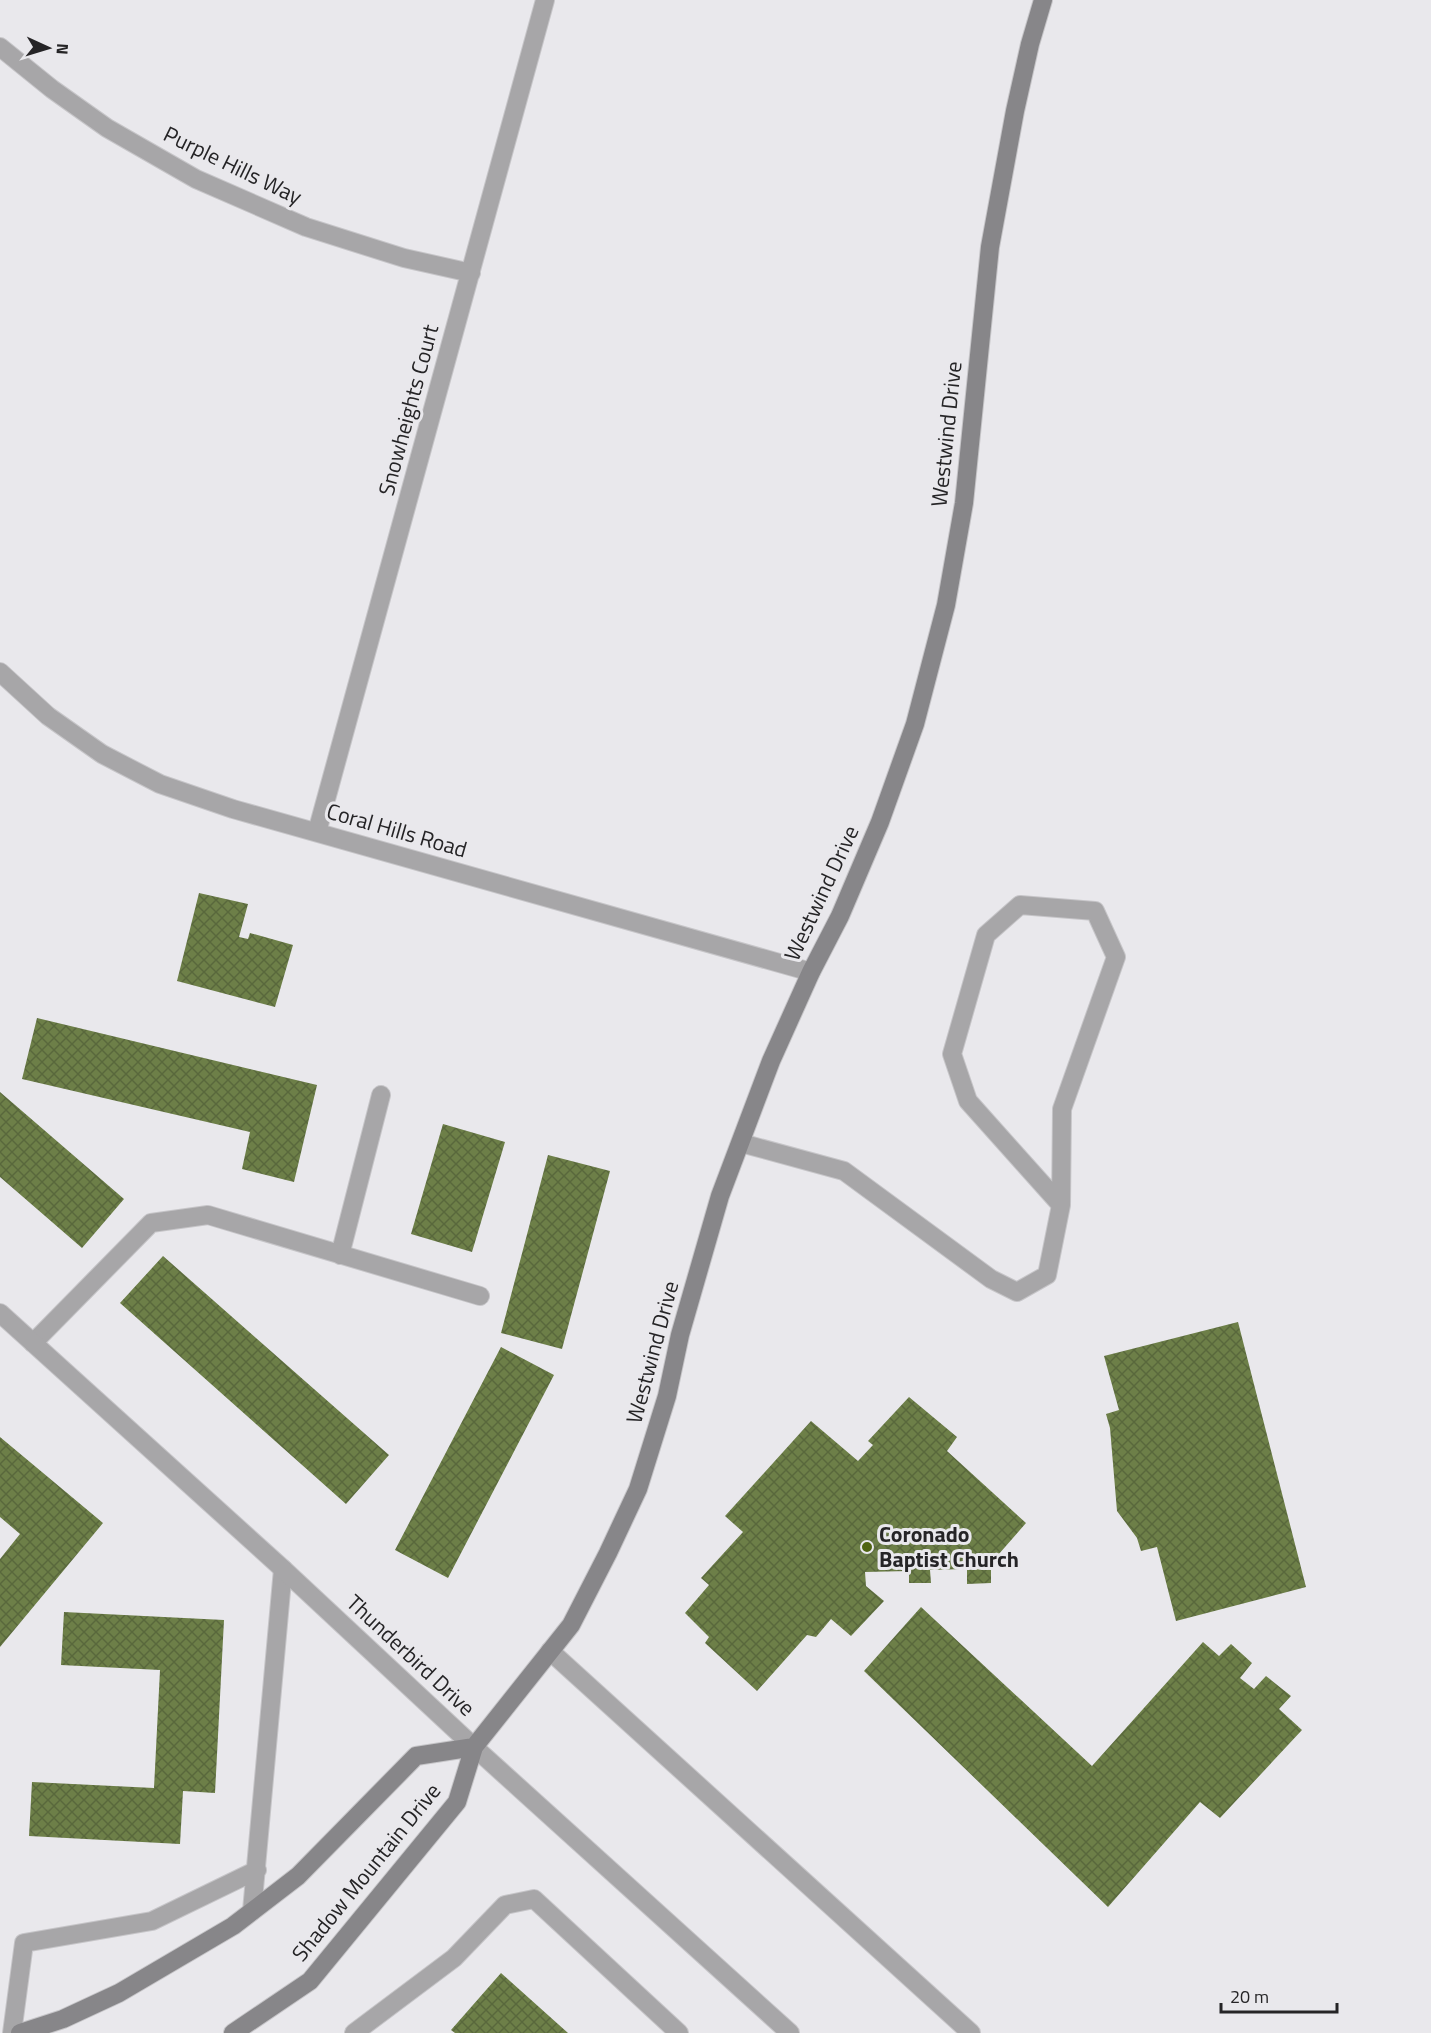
<svg xmlns="http://www.w3.org/2000/svg" width="1431" height="2033" font-family="'Titillium Web',sans-serif">
  <defs>
    <pattern id="building-cross-hatch" width="8" height="8" patternUnits="userSpaceOnUse" patternTransform="scale(1.5)"><rect width="8" height="8" fill="#6d7f48"/><path d="M0 0l8 8M0 8l8-8" fill="none" stroke="#59683c"/></pattern>
  </defs>
  <rect width="100%" height="100%" fill="#e9e8ec"/>
  <!-- building -->
  <path fill="url(#building-cross-hatch)" d="M199,893L248,904L239,937L248,939L250,933L293,945L275,1007L177,981Z
    M37,1018L317,1085L294,1182L242,1169L250,1132L22,1079Z
    M0,1092L124,1199L82,1248L0,1177Z
    M443,1124L505,1142L472,1252L411,1234Z
    M548,1155L610,1171L562,1349L501,1333Z
    M163,1256L389,1455L346,1504L120,1303Z
    M1238,1322L1306,1587L1176,1621L1157,1547L1141,1551L1137,1538L1117,1511L1110,1428L1106,1414L1119,1410L1104,1356Z
    M501,1347L554,1375L448,1578L395,1550Z
    M909,1397L957,1437L947,1451L1026,1523L991,1563V1583L967,1584V1569L930,1570L931,1583H909V1571L865,1572L866,1586L884,1601L851,1636L831,1619L816,1637L807,1635L757,1691L705,1643L709,1637L685,1613L709,1585L701,1578L743,1532L725,1516L811,1421L858,1461L873,1445L868,1441Z
    M0,1437L103,1523L0,1647V1559L20,1534L0,1517Z
    M921,1607L1092,1766L1203,1642L1219,1656L1231,1644L1252,1663L1240,1678L1254,1689L1266,1676L1291,1696L1279,1709L1302,1730L1220,1818L1200,1802L1108,1907L864,1671Z
    M64,1612L224,1620L215,1793L183,1791L180,1844L29,1836L32,1782L154,1788L160,1670L61,1665Z
    M501,1973L568,2033H455L451,2030Z"/>
  <g fill="none" stroke-linecap="round" stroke-linejoin="round">
    <!-- service casing -->
    <g stroke="#c6c5c8" stroke-width="20">
      <path id="service" d="M741,1143L844,1171L991,1279L1017,1292L1047,1275L1061,1205L1062,1109L1116,957L1095,911L1020,905L986,935L952,1054L968,1101L1061,1205
        M340,1255L381,1095
        M33,1343L151,1223L208,1215L480,1296
        M550,1651L971,2033
        M252,1911L283,1569
        M12,2033L24,1943L152,1921L257,1870
        M354,2033L454,1958L505,1905L534,1899L679,2033"/>
    </g>
    <!-- minor casing -->
    <g stroke="#c6c5c8" stroke-width="20">
      <path id="minor" d="M0,47L52,89L107,128L196,179L306,227L404,258L471,273
        M0,672L48,716L102,754L160,784L233,809L811,972
        M317,832L545,0"/>
    </g>
    <!-- tertiary casing -->
    <g stroke="#c6c5c8" stroke-width="20">
      <path id="tertiary" d="M0,1313L283,1569L474,1747L790,2033"/>
    </g>
    <!-- secondary casing -->
    <g stroke="#c6c5c8" stroke-width="20">
      <path id="secondary" d="M20,2033L63,2019L119,1993L233,1926L298,1876L416,1756L474,1747
        M233,2033L310,1981L457,1802L474,1747L571,1625L608,1553L638,1489L667,1396L680,1335L720,1196L771,1061L811,972L840,916L880,822L915,724L946,605L964,503L990,247L1015,111L1030,44L1043,0"/>
    </g>
    <!-- service -->
    <use href="#service" stroke="#a7a6a8" stroke-width="18"/>
    <!-- minor -->
    <use href="#minor" stroke="#a7a6a8" stroke-width="18"/>
    <!-- tertiary -->
    <use href="#tertiary" stroke="#a7a6a8" stroke-width="18"/>
    <!-- secondary -->
    <use href="#secondary" stroke="#878689" stroke-width="18"/>
  </g>
  <!-- markers -->
  <circle fill="#4f6411" stroke="#e9e8ec" stroke-width="2" cx="867" cy="1547" r="6"/>
  <g text-anchor="middle" dominant-baseline="central" stroke-width="6" stroke-linejoin="round" paint-order="stroke">
    <!-- street labels -->
    <g font-size="22" fill="#252426" stroke="#e9e8ec">
      <text transform="translate(233 165) rotate(26)">Purple Hills Way</text>
      <text transform="translate(408 410) rotate(-75)">Snowheights Court</text>
      <text transform="translate(946 434) rotate(-84)">Westwind Drive</text>
      <text transform="translate(397 830) rotate(16)">Coral Hills Road</text>
      <text transform="translate(821 893) rotate(-65)">Westwind Drive</text>
      <text transform="translate(652 1352) rotate(-75)">Westwind Drive</text>
      <text transform="translate(411 1655) rotate(43)">Thunderbird Drive</text>
      <text transform="translate(366 1872) rotate(-51)">Shadow Mountain Drive</text>
    </g>
    <!-- poi labels -->
    <g font-size="22" font-weight="bold" fill="#252426" stroke="#e9e8ec" text-anchor="start">
      <text x="879" y="1534">Coronado<tspan x="879" dy="25">Baptist Church</tspan></text>
    </g>
  </g>
  <!-- north arrow -->
  <g transform="translate(48 48) rotate(94)" stroke="#e9e8ec" stroke-width="4.5" paint-order="stroke">
  <path d="M0-4.5L10 22L0 15L-10 22Z" fill="#252426"/>
  <text y="-9" font-size="16" font-weight="bold" text-anchor="middle" fill="#252426">N</text>
  </g>
  <!-- scale -->
  <path d="M1221 2003v9h116v-9" fill="none" stroke="#252426" stroke-width="3"/>
  <text x="1230" y="2003" font-size="18" fill="#252426" stroke="#e9e8ec" stroke-width="4.5" paint-order="stroke">20 m</text>
</svg>
